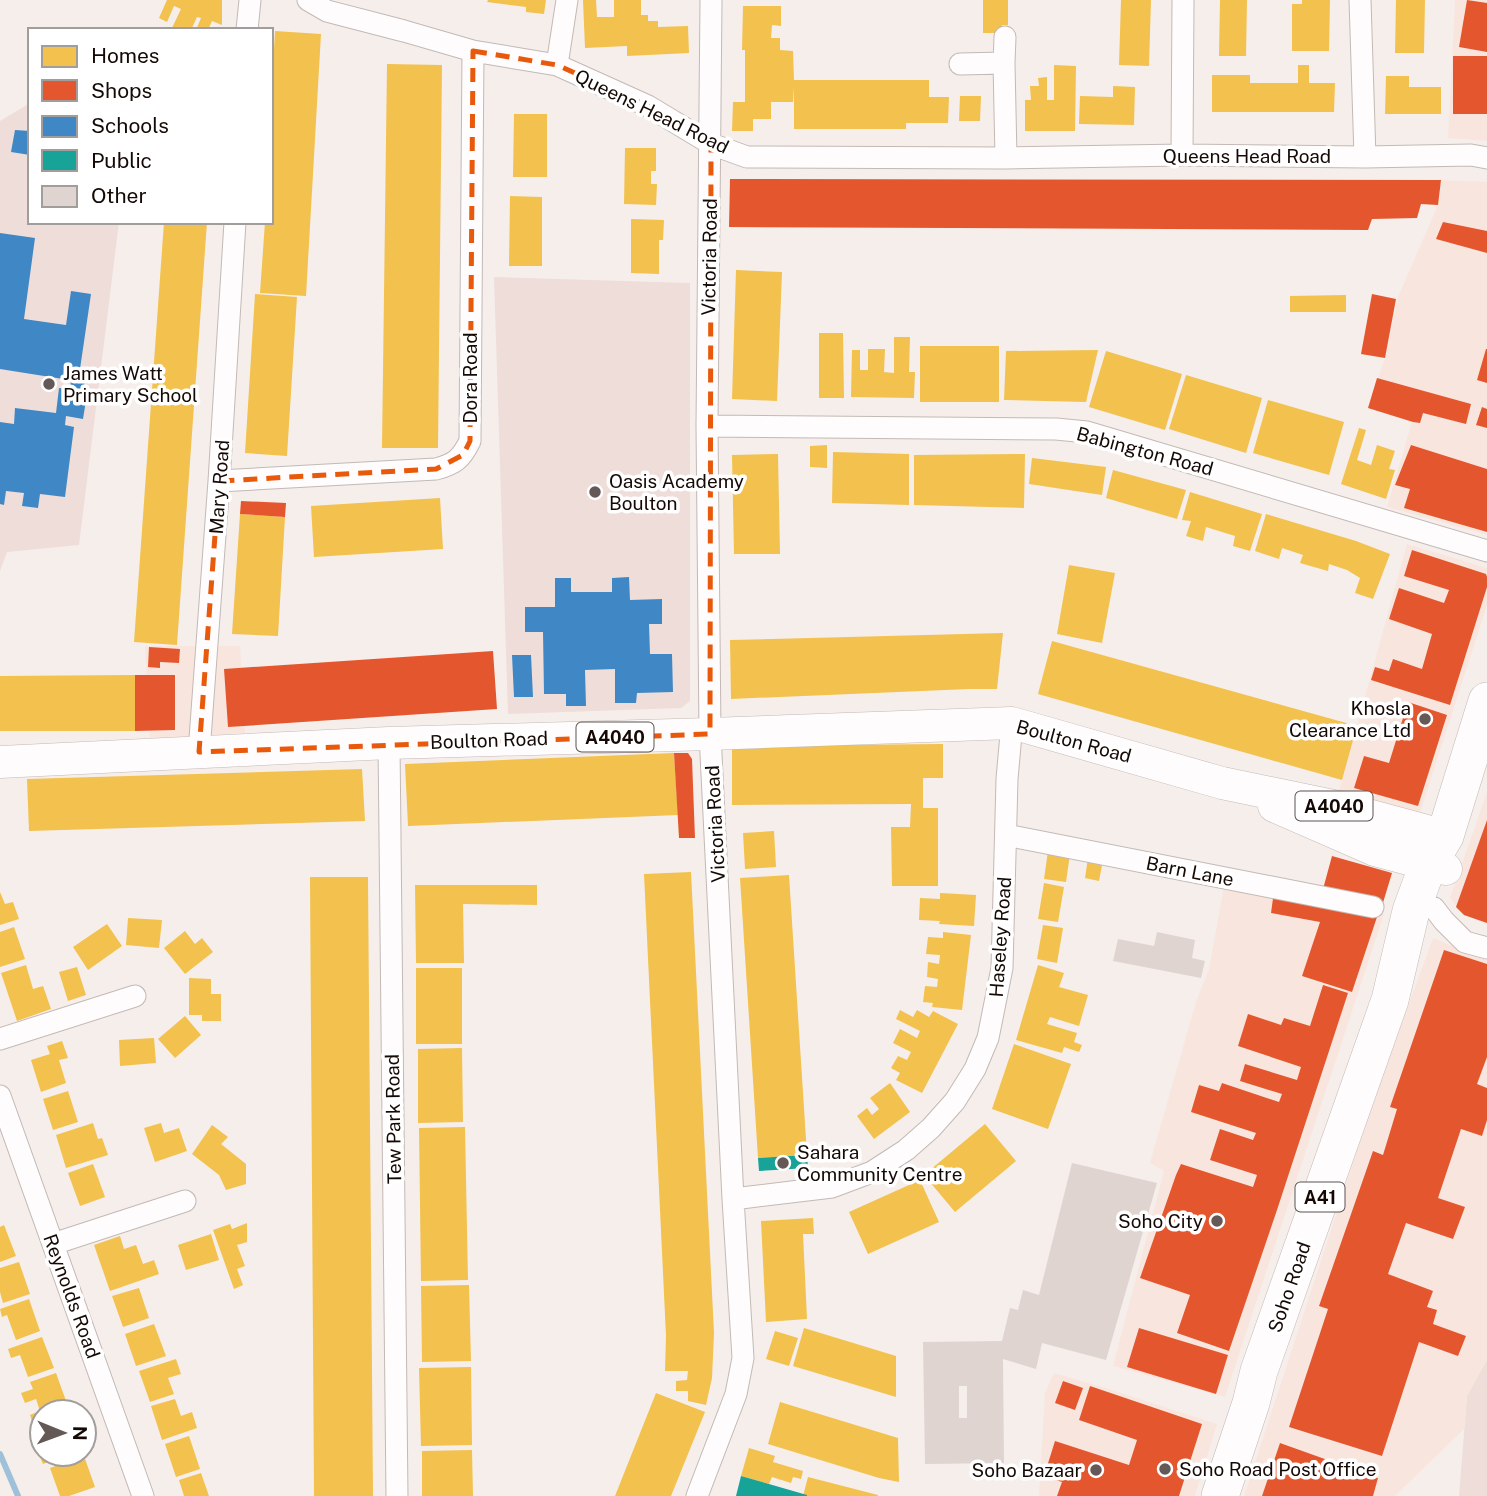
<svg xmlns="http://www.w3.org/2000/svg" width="1487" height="1496" font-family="'Public Sans',sans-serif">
  <rect width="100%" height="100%" fill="#f6eeeb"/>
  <!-- built -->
  <path fill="#f8e6de" d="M1455,0H1487V141L1448,138Z
    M1441,180L1487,182V535L1387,507L1412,422L1368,408L1385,358L1398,297L1438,205Z
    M1407,544L1487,568V605L1420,813L1339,791Z
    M145,646H240L245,733L150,739Z
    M1487,792V924L1464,915L1450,898Z
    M1225,881L1384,914L1225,1397L1113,1366L1164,1171L1150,1163L1196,1002L1209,969Z
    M1433,938L1487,960V1360L1467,1396L1464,1429L1395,1496H1244L1373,1102Z
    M1054,1373L1109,1389L1217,1424L1195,1496H1039L1045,1393Z"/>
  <!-- education -->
  <path fill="#efddda" d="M30,103V222H119L79,545L7,552L0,571V121Z
    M494,277L690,283V701L681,708L508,714Z
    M1487,1360V1496H1459L1467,1396Z"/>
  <!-- homes -->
  <path fill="#f2c14e" d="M167,0H222V25L212,21L208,30H196L201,18L197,17L191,30H175L172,28L181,9L174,6L167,22L159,18Z
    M488,0H546L544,14L526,12V7L487,2Z
    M583,0H596L597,17H614V0H641V15H648V21H658V27L688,26L689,53L627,56V46L585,48Z
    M983,0H1008V25H1002V33H983Z
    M1121,0H1151L1149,66L1119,65Z
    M1220,0H1247L1246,56H1219Z
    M1302,0H1330L1329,51H1292V4H1302Z
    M1396,0H1425L1424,53H1395Z
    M743,6H781V26L772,25L771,38H780V50L793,51L794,80H929V97H949L948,123H906V129H794V87L793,102H771V119H753V131H732L733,102H745V50H742Z
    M275,31L321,34L306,296L260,293L265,222H271V104Z
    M387,64L442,65L438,448H382Z
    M1054,65L1076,66L1075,131H1025V100H1031L1030,86H1039L1038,78L1047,77V100H1054Z
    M1298,65H1309V83H1335L1334,112H1212V75H1250V83H1298Z
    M1386,76H1409V87H1441V114H1385Z
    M1113,86L1135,87L1134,125L1079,124L1080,96L1113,97Z
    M960,96H981L980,121H959Z
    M514,114H547V177H513Z
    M625,148H656V171H651V184H657L656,205L624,204Z
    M510,196L542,197V266H509Z
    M631,219L664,220L663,240H659V274L631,273Z
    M164,222H207L177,645L134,642Z
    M736,270L782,272L777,401L732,399Z
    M255,294L297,297L287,456L245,453Z
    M1346,295V312H1290V296Z
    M819,333H843L844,398H819Z
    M894,337H910L909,372H915L914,398L851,397L852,350H860V370H868V349H885L884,372L894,373Z
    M920,346H999V402H920Z
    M1098,350L1086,402L1004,400L1006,351Z
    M1106,351L1182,374L1165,430L1089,407Z
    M1186,375L1262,398L1246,453L1169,429Z
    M1268,400L1344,422L1329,475L1253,453Z
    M1359,428L1366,430L1357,460L1371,465L1377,445L1395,451L1389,469L1395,470L1386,499L1341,484Z
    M827,445V468L810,467V446Z
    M833,452L909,454V505L832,503Z
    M778,454L780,554H734L732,455Z
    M1025,454L1024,508L914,505V455Z
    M1032,458L1106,467L1102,495L1029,484Z
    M1113,470L1186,490L1177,519L1106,498Z
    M1190,492L1262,514L1250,551L1233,546L1235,536L1206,527L1203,541L1186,536L1191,521L1182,520Z
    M440,498L443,549L314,557L311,506Z
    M240,514L285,517L278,636L232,634Z
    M1266,514L1356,541L1390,554L1373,599L1355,593L1360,578L1347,570L1329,564L1328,571L1300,563L1303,555L1282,548L1279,559L1255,551Z
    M1069,565L1115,573L1102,643L1057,634Z
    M1003,633L997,689H969L731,699L730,640Z
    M1052,641L1357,726L1342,780L1038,694Z
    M135,675V731H0V676Z
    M943,744V778H923V808H938V886H892L891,827H910L911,804L732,805V746Z
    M674,753L678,815L408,826L405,764Z
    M362,769L365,821L29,831L27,779Z
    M774,831L776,867L745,869L743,833Z
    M1048,851L1070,854L1066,882L1044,879Z
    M1088,858L1103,860L1099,881L1085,878Z
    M691,872L714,1333L712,1378L706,1405L688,1401V1391H676V1381L687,1380L688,1371H665L666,1336L644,874Z
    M789,875L807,1155L758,1158L740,878Z
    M310,877H368L373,1496H314Z
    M1044,883L1064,887L1058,922L1038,919Z
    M415,885H537V905L463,904L464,963H416Z
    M0,892L5,904L13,902L19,919L0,925Z
    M940,893L976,895L974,926L939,924L940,921L919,920L920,898L940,899Z
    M128,918L162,920L159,948L126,945Z
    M107,924L122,946L88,970L73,947Z
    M1043,925L1063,928L1057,963L1037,959Z
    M14,927L25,959L0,967V932Z
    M185,931L195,944L202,938L213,952L185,974L164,948Z
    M943,932L971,935L962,1010L932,1007L933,1003L923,1002L925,986L937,987L938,979L927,977L928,962L939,964L940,955L926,954L928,937L943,938Z
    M26,965L33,989L43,986L51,1009L17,1021L1,973Z
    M1038,965L1064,973L1059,987L1088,995L1079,1026L1050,1017L1047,1024L1077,1033L1074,1042L1082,1045L1079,1052L1064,1047L1062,1053L1016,1040Z
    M77,967L86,995L68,1001L59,972Z
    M416,968H462V1044H416Z
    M189,978L211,979V994H221V1021H202V1015H189Z
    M900,1010L913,1017L917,1010L929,1017L933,1011L958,1024L922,1093L896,1080L900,1073L891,1068L898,1056L907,1060L911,1052L893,1043L900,1029L917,1038L920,1031L896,1019Z
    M185,1016L201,1035L175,1058L158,1039Z
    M154,1038L156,1063L120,1066L119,1040Z
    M62,1041L68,1058L59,1060L66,1083L41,1092L31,1060L50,1054L47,1046Z
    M1014,1044L1071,1064L1048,1129L992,1109Z
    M462,1048L463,1122L418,1123V1049Z
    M890,1083L910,1112L874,1139L857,1116L867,1108L872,1115L879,1109L870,1098Z
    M68,1091L78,1122L53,1130L43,1099Z
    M93,1123L98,1139L102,1138L108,1155L66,1168L56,1135Z
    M161,1123L164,1133L179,1128L187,1151L155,1162L144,1128Z
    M985,1124L1016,1161L955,1212L924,1175Z
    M212,1125L228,1137L221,1144L246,1164V1184L226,1190L219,1175L192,1154Z
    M465,1127L468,1280L421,1281L419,1128Z
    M93,1164L105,1197L80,1206L68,1173Z
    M920,1180L939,1222L868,1254L849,1212Z
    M813,1218L814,1234H803L807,1319L766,1322L761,1221Z
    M247,1223V1242L237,1245L245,1266L237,1269L243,1285L234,1289L213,1230L230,1224L232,1229Z
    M4,1225L16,1256L0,1262V1227Z
    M211,1234L219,1260L186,1270L178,1245Z
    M120,1236L124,1249L136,1245L143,1264L154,1260L159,1274L110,1291L94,1245Z
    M19,1262L30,1294L3,1303L0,1292V1268Z
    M469,1285L471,1361L422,1362L421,1286Z
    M139,1288L149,1318L123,1327L112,1296Z
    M29,1299L40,1331L16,1340L7,1315L2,1317L0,1309Z
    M154,1324L166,1356L136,1366L125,1334Z
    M804,1328L896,1356V1397L793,1366Z
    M775,1331L798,1338L789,1366L766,1359Z
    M42,1337L54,1368L28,1377L20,1355L11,1358L8,1349Z
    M176,1359L181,1374L168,1378L174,1394L150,1402L139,1371Z
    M471,1367L472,1445L421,1446L419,1368Z
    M56,1373L70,1412H42V1437L38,1439L30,1415L40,1411L36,1399L25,1403L21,1393L33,1389L30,1382Z
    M656,1393L705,1412L671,1496H615Z
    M175,1399L181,1416L192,1412L197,1428L162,1440L151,1406Z
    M780,1402L898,1438L899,1482L879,1478L768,1444Z
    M189,1436L200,1469L176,1477L165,1444Z
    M749,1448L775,1456L773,1462L803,1471L801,1479L793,1477L791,1483L772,1477L769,1484L741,1476Z
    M472,1450L473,1496H422V1451Z
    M49,1454H70L43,1464L40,1457Z
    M84,1456L95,1487L69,1496H60L50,1468Z
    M201,1473L209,1496H184L179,1480Z
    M808,1477L878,1495V1496H803Z"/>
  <!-- shops -->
  <path fill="#e4572e" d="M1467,0L1487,3V52L1459,47Z
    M1453,56H1487V114H1453Z
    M730,179L1441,180L1438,205L1421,204L1417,218L1372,219L1368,230L729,227Z
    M1443,222L1487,231V253L1436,239Z
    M1372,294L1396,299L1385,358L1361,354Z
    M1486,349H1487V383L1477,380Z
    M1377,378L1471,404L1466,424L1423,413L1420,423L1413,422L1368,408Z
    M1482,407L1487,409V428L1476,425Z
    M1411,445L1487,469V532L1404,508L1410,489L1395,485Z
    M241,501L286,503L285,517L240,514Z
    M1412,550L1486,574L1487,577V587L1450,705L1371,680L1375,667L1389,671L1393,659L1422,669L1432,634L1389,619L1399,588L1444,603L1449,590L1404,576Z
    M149,647L180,649L179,663L160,662V668L148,667Z
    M493,651L497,709L228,727L224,669Z
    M135,675H175V730L135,731Z
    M1408,702L1447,715L1418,806L1354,788L1364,756L1389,763Z
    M674,753H688L692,759L695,838H679Z
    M1487,820V923L1464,915L1456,907Z
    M1332,856L1392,873L1382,906L1323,889Z
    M1274,891L1378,914L1352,992L1302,976L1320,922L1271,913Z
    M1444,950L1487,964V1057L1477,1084L1487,1088V1120L1482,1136L1461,1129L1438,1198L1465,1207L1453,1239L1406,1223L1388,1274L1433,1291L1427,1307L1437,1310L1433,1324L1466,1336L1458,1356L1419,1342L1382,1456L1289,1427L1328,1309L1319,1306L1373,1151L1383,1155L1397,1109L1390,1107Z
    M1323,985L1348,993L1277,1210L1229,1351L1177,1333L1190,1295L1140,1278L1176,1175L1181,1164L1253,1187L1257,1175L1210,1160L1220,1129L1253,1140L1256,1133L1191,1112L1199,1085L1219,1091L1222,1083L1279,1102L1282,1094L1240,1081L1245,1064L1297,1080L1301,1067L1238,1046L1248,1014L1281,1025L1284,1018L1310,1026Z
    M1139,1328L1228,1355L1216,1394L1127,1367Z
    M1063,1381L1083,1388L1075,1410L1055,1403Z
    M1090,1386L1202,1424L1179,1496H1057L1062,1482L1044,1476L1055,1441L1129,1465L1137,1440L1079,1420Z
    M1280,1443L1378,1478L1373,1496H1262Z"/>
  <!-- schools -->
  <path fill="#3f88c5" d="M15,130L30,131V155L11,152Z
    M0,233L35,238L24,319L66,325L71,291L91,294L80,369L86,370L84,387L88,388L83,419L66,416L65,425L74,427L65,497L40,494L38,508L22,506L24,493L6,491L4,505L0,504V422L14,424L15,408L56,413L59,388L70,389L72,371L64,370L63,379L0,369Z
    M629,577L630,600L662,599V624H649L650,654H672L673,692L637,693L636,703H615V669L585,670L586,706H566V694H544L543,632H525V607H555V578H571V592H612V578Z
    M512,655H531L533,697H514Z"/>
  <!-- public -->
  <path fill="#17a398" d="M807,1155L808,1168L759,1171L758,1158Z
    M741,1476L807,1495V1496H736Z"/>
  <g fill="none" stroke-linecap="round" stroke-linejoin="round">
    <!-- stream -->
    <path stroke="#9ec1d9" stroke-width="6" d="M0,1454L18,1496"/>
  </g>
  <!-- building -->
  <path fill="#dfd4d0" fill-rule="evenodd" d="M1157,932L1195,940L1192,958L1205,961L1201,978L1113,961L1118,939L1154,946Z
    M1072,1163L1157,1183L1106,1360L1042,1343L1036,1369L1003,1359L1004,1463L925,1464L923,1342L1002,1341L1010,1308L1018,1310L1023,1290L1039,1295ZM959,1386H967V1418H959Z"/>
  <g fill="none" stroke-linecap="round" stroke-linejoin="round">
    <!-- street casing -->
    <g stroke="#c3b9b6" stroke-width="23">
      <path id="street" d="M308,0L327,11L404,31L473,51L557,65L648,106L711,144L747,157L1006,158L1182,155L1365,157L1471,155L1487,158
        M1360,0L1365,157
        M247,30L250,0
        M1004,63L1005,37
        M960,64L1004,63L1006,158
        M557,65L567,0
        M1182,155L1183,0
        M707,426L1056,429L1087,432L1487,551
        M219,481L436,469C455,464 461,459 470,441L473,51
        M389,743L397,1496
        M199,752L219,481L235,222
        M1006,835L1373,907
        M1434,908L1444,921L1465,942L1487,948
        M0,1039L135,996
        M0,1096L143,1496
        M733,1199L832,1187L872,1172L906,1150L931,1128L955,1101L975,1069L988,1038L1002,968L1007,779L1012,723
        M53,1244L185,1201
        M697,1496L736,1394L743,1358L733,1199L710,734L707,426L711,0"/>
    </g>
    <!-- primary casing -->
    <g stroke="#c3b9b6" stroke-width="33">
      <path id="primary" d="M0,762L389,743L710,734L1012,723L1222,783L1338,807L1445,836
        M1274,806L1375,850L1446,869"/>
    </g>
    <!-- highway casing -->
    <g stroke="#c3b9b6" stroke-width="38">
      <path id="highway" d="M1220,1496L1251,1403L1259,1371L1390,1000L1411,911L1428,865L1445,836L1487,701"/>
    </g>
    <!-- street -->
    <use href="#street" stroke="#fefcfc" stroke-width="21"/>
    <!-- primary -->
    <use href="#primary" stroke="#fefcfc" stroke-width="32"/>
    <!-- highway -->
    <use href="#highway" stroke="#fefcfc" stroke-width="37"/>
  </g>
  <!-- marked area -->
  <path fill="none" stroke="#e8590c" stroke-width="5" stroke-dasharray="14 9" stroke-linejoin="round" d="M473,51L557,65L648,106L711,144L710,734L199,752L219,481L436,469L463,455L470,441Z"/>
  <!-- markers -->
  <g fill="#645956" stroke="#fff" stroke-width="2.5">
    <circle cx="49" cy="384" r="7"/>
    <circle cx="595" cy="492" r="7"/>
    <circle cx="1425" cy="719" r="7"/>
    <circle cx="783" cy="1163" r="7"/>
    <circle cx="1217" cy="1221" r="7"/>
    <circle cx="1165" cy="1469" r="7"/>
    <circle cx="1096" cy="1470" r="7"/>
  </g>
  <g text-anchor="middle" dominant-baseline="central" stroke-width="7" stroke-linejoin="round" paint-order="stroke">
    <!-- shield labels -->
    <g fill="#fff" stroke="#5b5350" stroke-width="2">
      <rect x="576.5" y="722.5" width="77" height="29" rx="5"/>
      <rect x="1295.5" y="791.5" width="77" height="29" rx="5"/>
      <rect x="1295.5" y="1182.5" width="49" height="29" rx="5"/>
    </g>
    <g font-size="18" font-weight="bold" fill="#150905">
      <text x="615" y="737">A4040</text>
      <text x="1334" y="806">A4040</text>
      <text x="1320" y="1197">A41</text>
    </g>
    <!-- street labels -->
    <g font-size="19" fill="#150905" stroke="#fff">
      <text transform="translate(652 111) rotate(26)">Queens Head Road</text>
      <text x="1247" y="156">Queens Head Road</text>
      <text transform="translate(709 257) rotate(-89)">Victoria Road</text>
      <text transform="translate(470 378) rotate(-90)">Dora Road</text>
      <text transform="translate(1145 451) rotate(15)">Babington Road</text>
      <text transform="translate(219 487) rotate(-86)">Mary Road</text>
      <text transform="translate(489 740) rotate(-2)">Boulton Road</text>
      <text transform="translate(1074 741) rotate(15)">Boulton Road</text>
      <text transform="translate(715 824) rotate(-93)">Victoria Road</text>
      <text transform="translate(1190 871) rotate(11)">Barn Lane</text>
      <text transform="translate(1000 937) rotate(-86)">Haseley Road</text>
      <text transform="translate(393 1119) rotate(-91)">Tew Park Road</text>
      <text transform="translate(1289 1287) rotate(-71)">Soho Road</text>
      <text transform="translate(72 1296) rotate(70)">Reynolds Road</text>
    </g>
    <!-- poi labels -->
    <g font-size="19" fill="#150905" stroke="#fff" text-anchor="start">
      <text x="63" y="373">James Watt<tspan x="63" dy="22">Primary School</tspan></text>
      <text x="609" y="481">Oasis Academy<tspan x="609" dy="22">Boulton</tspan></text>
      <text x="1411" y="708" text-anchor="end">Khosla<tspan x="1411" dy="22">Clearance Ltd</tspan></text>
      <text x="797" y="1152">Sahara<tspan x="797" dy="22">Community Centre</tspan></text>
      <text x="1203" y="1221" text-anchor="end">Soho City</text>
      <text x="1179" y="1469">Soho Road Post Office</text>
      <text x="1082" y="1470" text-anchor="end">Soho Bazaar</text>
    </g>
  </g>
  <!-- legend -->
  <rect x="28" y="28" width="245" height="196" fill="#ffffff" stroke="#a19d9b" stroke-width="2"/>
  <rect x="42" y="46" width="35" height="21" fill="#f2c14e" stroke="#a19d9b" stroke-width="2"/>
  <text x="91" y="63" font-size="21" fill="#150905">Homes</text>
  <rect x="42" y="80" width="35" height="21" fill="#e4572e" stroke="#a19d9b" stroke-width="2"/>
  <text x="91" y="98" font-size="21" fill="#150905">Shops</text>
  <rect x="42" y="116" width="35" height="21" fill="#3f88c5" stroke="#a19d9b" stroke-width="2"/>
  <text x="91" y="133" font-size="21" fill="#150905">Schools</text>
  <rect x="42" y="150" width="35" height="21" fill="#17a398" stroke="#a19d9b" stroke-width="2"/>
  <text x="91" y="168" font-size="21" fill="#150905">Public</text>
  <rect x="42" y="186" width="35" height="21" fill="#dfd4d0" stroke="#a19d9b" stroke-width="2"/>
  <text x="91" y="203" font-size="21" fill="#150905">Other</text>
  <!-- north arrow -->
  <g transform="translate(63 1433) rotate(91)"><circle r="33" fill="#ffffff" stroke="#a19d9b" stroke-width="2"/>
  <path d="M0-5L12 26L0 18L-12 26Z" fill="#645956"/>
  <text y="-10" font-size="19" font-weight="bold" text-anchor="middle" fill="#150905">N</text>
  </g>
</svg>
